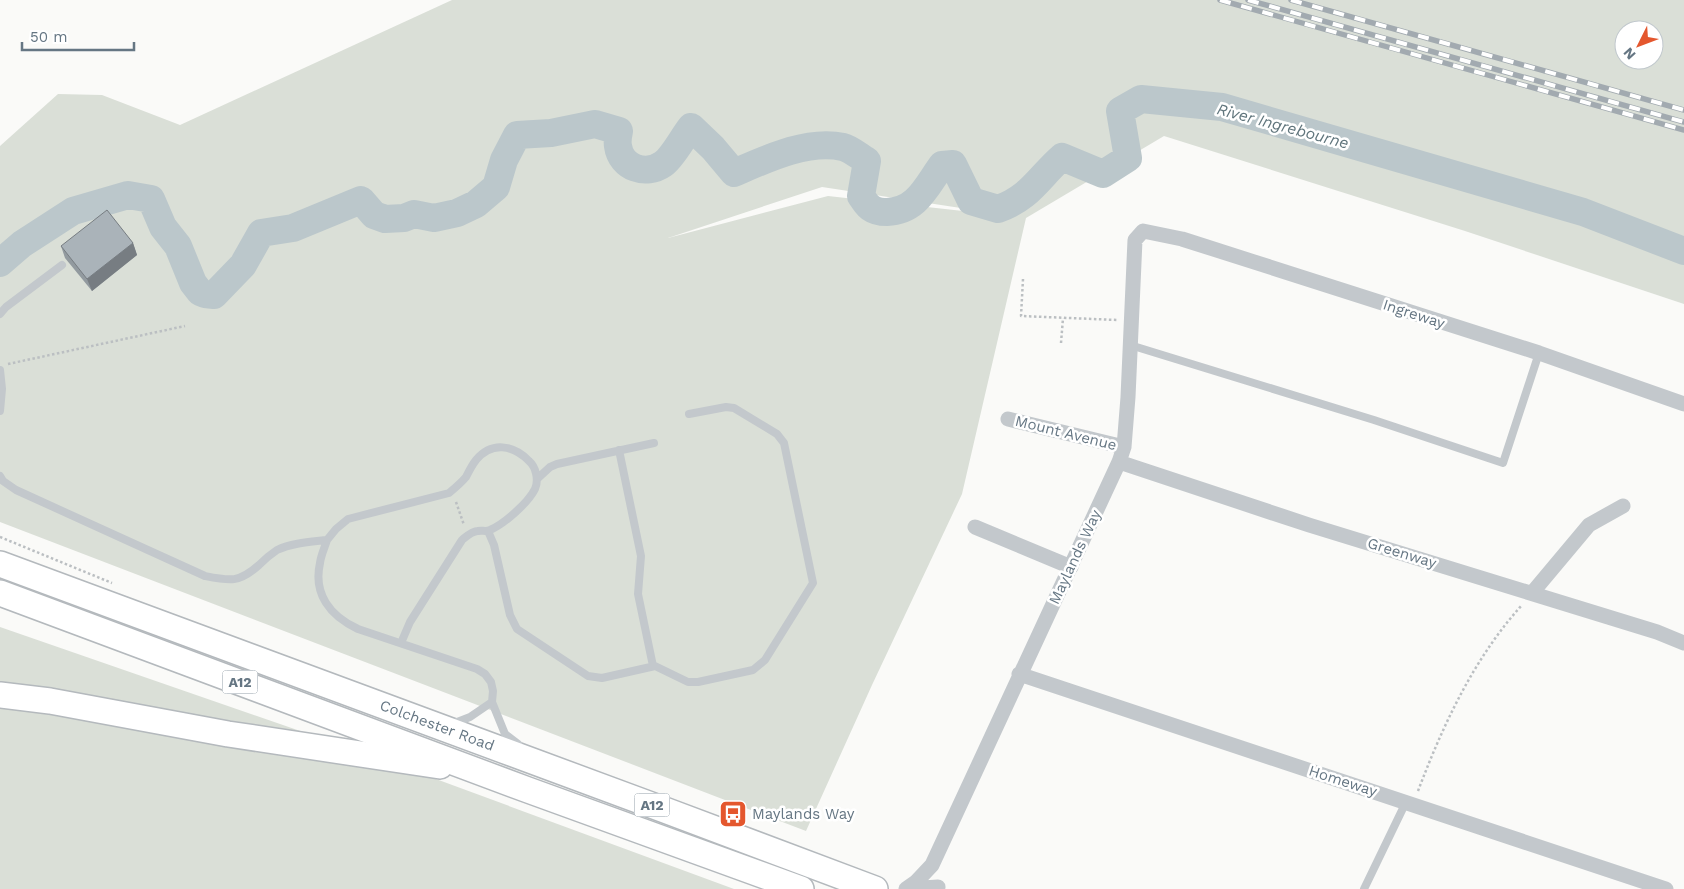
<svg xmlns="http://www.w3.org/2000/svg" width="1684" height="889" font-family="'Work Sans',sans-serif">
  <rect width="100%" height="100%" fill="#fafaf8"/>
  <!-- green -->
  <path fill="#dadfd7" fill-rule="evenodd" d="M452,0H1684V304L1465,231L1164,136L1026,218L962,494L872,685L806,831L0,522V146L58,94L102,95L180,125ZM1624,30H1654V60H1624ZM822,187L1007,215L1008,216L828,196L668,238Z
    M0,627L387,761L734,889H0Z"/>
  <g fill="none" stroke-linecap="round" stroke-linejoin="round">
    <!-- river -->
    <path stroke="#bbc7cb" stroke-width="28" d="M0,263L22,244L73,211L128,195L151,199L163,227L178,246L193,283L200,292L205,294L214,295L243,265L261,233L293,228L361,200L374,215L385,219L404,218L414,214L434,218L457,213L476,204L496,187L504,160L517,135L551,133L595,124L619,131C618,136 617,141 618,146C621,168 646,176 663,164C673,157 683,137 691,127L713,148L734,173C766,159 808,139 843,147C851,149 860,157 867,161L861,196C864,200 867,206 871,208C875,211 882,212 887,212C917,211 926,187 942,165L953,164L971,201L998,209C1030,198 1039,177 1062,157L1103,174L1128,158L1120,111L1141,99L1222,107L1583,212L1684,251"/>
    <!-- trunk casing -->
    <g stroke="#b4b9bd" stroke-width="28">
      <g id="trunk">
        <path id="s1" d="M0,564C292,672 584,779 875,889"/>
        <path d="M0,593L528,790L801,889"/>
        <path d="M0,695L50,701L228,734L440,766"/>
      </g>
    </g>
    <!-- path -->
    <path stroke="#bbbfc2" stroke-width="2.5" stroke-dasharray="2.5 2.5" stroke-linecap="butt" d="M1023,279L1021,316L1117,320
      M1061,343L1063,318
      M8,364L185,326
      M456,502L464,525
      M0,537L112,583
      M1418,791C1443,725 1474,658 1522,605"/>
    <!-- service -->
    <path stroke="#c3c8cc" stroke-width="8" d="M0,314L6,307L62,265
      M1130,345L1374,420L1503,463L1539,353
      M0,370L2,389L0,411
      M619,450L641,556L638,594L653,666
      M0,476L3,481L16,490L205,576C230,581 239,583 259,565C264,560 271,554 277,550C292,543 310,542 327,540L336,529L348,519L449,493C455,488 461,483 466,477C469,471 472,465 476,460C492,441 513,445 529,461C536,467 539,480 535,489C528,503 504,524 490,530C486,532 482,530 478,531C472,531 467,536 462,540L410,622L401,643
      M537,479L550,467L557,464L654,443
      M488,531L494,545L510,615L517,629L588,676L602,678L655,666L688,682H698L753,670L765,660L813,583L784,443L777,434L734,408L726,407L689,414
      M327,540C325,547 321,555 320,563C313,594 330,616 358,629L477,669L485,674L491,682L493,691L492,702L505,734L518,744
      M452,724L470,717L492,702
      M1364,889L1406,802"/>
    <!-- minor -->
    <path stroke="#c3c8cc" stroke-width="15" d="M1008,419L1124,447
      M1119,462L1309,525L1657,632L1684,643
      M975,527L1071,567
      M1532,593L1589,525L1623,506
      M1019,674L1666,889
      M906,889L916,882L932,865L1119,462L1124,447L1128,397L1135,240L1143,231L1182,239L1539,353L1684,404
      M908,889L938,887"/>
    <!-- trunk -->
    <use href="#trunk" stroke="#fff" stroke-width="25"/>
    <!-- rail casing -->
    <g stroke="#a2aab0" stroke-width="5.5">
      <path id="rail" d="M1220,0L1684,130
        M1248,0L1684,122
        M1291,0L1684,110"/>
    </g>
    <!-- rail -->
    <use href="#rail" stroke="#fff" stroke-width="4" stroke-dasharray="11" stroke-linecap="butt"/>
  </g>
  <!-- wall -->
  <path fill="#929a9f" d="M133,243L137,255L92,291L65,258L61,246Z"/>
  <!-- shaded-wall -->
  <path fill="#777d82" d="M133,243L137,255L92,291L87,279Z"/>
  <!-- building -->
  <path fill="#aab3b9" stroke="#777d82" d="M107,210L133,243L87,279L61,246Z"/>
  <!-- icons -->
  <defs>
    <g id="bus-square" transform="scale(1.4375)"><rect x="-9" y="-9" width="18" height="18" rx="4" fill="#e4572e" stroke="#fff"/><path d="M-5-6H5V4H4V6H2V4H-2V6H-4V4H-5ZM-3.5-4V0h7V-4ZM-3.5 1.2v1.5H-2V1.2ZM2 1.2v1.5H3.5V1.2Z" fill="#fff"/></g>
  </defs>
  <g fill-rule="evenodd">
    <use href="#bus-square" x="733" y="814"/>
  </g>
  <g text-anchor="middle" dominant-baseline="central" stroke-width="5" stroke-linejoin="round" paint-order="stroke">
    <!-- shield labels -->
    <g fill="#fff" stroke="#939fa8" stroke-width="1">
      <rect x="222.5" y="670.5" width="35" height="23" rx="4"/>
      <rect x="634.5" y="793.5" width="35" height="23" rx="4"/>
    </g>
    <g font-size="14" font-weight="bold" fill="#657683">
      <text x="240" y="682">A12</text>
      <text x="652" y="805">A12</text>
    </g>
    <!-- street labels -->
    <g font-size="15" fill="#657683" stroke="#fff">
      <text transform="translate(1414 314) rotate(18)">Ingreway</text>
      <text transform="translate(1066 433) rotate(14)">Mount Avenue</text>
      <text transform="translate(1402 553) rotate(17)">Greenway</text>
      <text transform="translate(1075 557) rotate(-65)">Maylands Way</text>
      <text stroke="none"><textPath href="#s1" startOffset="466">Colchester Road</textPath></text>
      <text transform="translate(1343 781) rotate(18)">Homeway</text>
    </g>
    <!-- poi labels -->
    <g font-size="15" fill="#657683" stroke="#fff" text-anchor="start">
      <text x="752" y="814">Maylands Way</text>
    </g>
    <!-- water labels -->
    <g font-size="16" font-style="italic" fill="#60757c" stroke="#fff">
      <text transform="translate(1283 126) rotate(15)">River Ingrebourne</text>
    </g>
  </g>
  <!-- north arrow -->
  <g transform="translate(1639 45) rotate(228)"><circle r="24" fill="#ffffff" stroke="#c1c8cd"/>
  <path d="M0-4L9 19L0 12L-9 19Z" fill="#e4572e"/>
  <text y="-8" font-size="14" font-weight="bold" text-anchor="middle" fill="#657683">N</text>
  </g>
  <!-- scale -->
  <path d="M22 42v8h112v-8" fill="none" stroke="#657683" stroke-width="2.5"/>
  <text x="30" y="42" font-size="15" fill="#657683" stroke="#ffffff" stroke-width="4" paint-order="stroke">50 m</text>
</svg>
